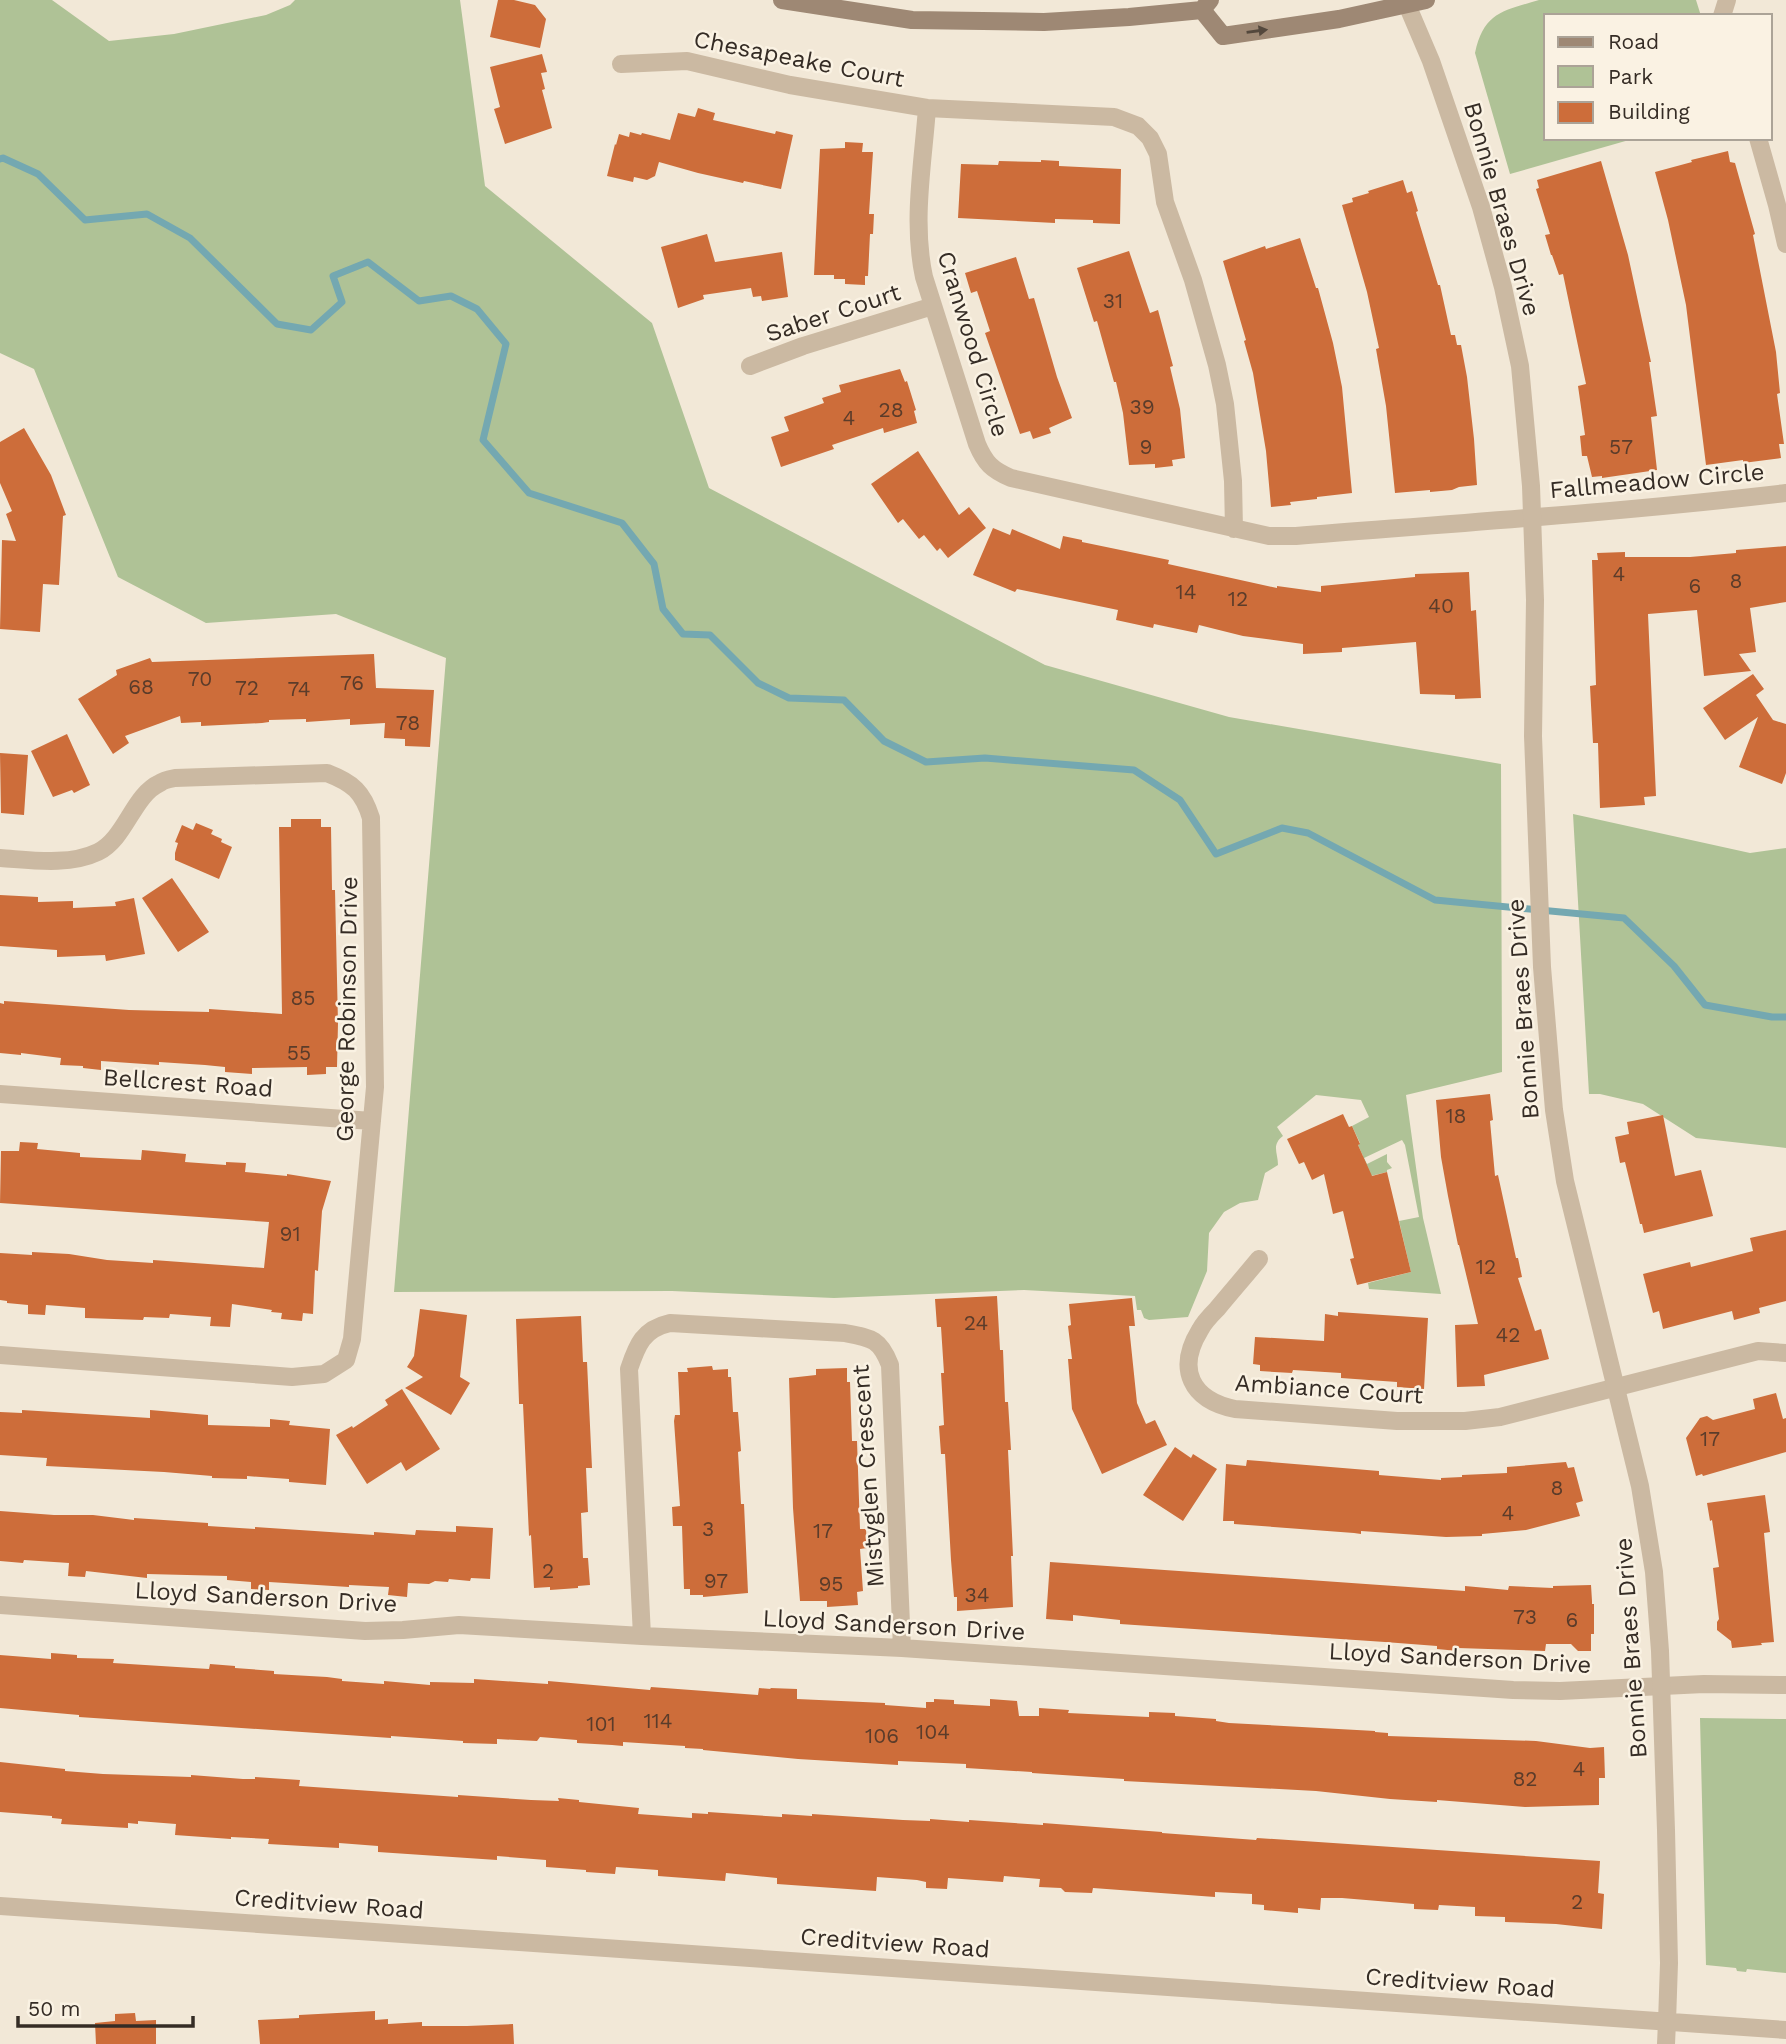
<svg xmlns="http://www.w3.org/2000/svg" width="1786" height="2044" font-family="'Work Sans',sans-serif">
  <rect width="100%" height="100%" fill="#f2e8d7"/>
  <!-- green -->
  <path fill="#afc296" d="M0,0H52L109,41L174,34L266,15L290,5L295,0H460L485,186L652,323L709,488L1045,665L1229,717L1501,764L1502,1072L1406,1095L1423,1218L1441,1294L1369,1289L1368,1283L1411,1272L1399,1221L1419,1217L1405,1145L1402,1140L1364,1158L1367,1164L1387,1154V1162L1392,1168L1387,1170V1172L1346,1182L1339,1168L1363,1156L1358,1145L1360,1143L1352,1126L1369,1117L1361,1100L1316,1095L1277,1127L1283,1136C1271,1145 1278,1153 1278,1165L1265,1173L1258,1200L1240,1203L1224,1212L1209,1233L1207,1271L1188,1317L1149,1320L1144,1318L1141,1310H1137L1135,1296L1024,1290L834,1298L672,1291L394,1292L446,658L336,614L206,623L118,577L34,369L0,353Z
    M1539,0H1696L1701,16H1546V138H1636L1510,174L1475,53C1484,12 1503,11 1539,0Z
    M1573,814L1750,853L1786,848V1148L1696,1138L1643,1104L1600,1094H1589Z
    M1700,1718L1786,1719V1973L1747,1969L1746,1972L1737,1971L1736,1968L1706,1965Z"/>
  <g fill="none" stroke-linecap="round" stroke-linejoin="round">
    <!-- stream -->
    <path stroke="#74a8b1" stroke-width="7" d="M0,159L3,158L38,174L85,220L147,214L190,238L277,324L311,330L342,302L333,276L368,262L419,301L451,296L477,309L506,344L483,440L529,493L622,523L654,564L663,609L683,634L710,635L758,683L789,698L844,700L884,741L926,762L985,758L1134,770L1180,800L1216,854L1282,828L1308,833L1435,900L1624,918L1674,966L1705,1005L1772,1017H1786"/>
  </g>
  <!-- building -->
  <path fill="#cd6d3a" d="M498,0H514L535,5L546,19L540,48L490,37Z
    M542,54L547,72L541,73L545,89L542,90L552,128L505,144L494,109L500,107L490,67Z
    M698,108L715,113L713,120L775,134L776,131L793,135L781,189L744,181L743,183L698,173L659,162L655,176L647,180L634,177L633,182L607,176L615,144L616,145L619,134L629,137L630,132L641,135L642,133L670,140L678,113L695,117Z
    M845,142L863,143L862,152H873L869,214H874L873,234H870L868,276H865V285L845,284V279H834V275H814L820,149L845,148Z
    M1728,151L1730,162L1735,163L1755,234L1753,235L1776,352L1780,393L1777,394L1784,444H1779L1781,458L1743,463V460L1706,465L1686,305L1668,220L1655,172L1692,162L1691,160Z
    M1041,160L1059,161V166L1121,169L1120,224L1093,223V220L1055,219V223L958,218L961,164L998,165L999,161L1041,162Z
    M1601,161L1628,255L1651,362H1649L1657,416L1651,417L1657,470L1602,478V476L1592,477L1587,456H1582L1580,436L1585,435L1578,386L1586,384L1563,274L1559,275L1552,255H1551L1545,235L1550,234L1536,189L1539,188L1537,180Z
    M1403,180L1407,193L1412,191L1418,211L1416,212L1438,285H1440L1451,335H1455L1457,345H1461L1467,377L1474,439L1477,485L1459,487L1452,490L1430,492V490L1395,493L1386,406L1376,349L1379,348L1367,292L1342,205L1353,202L1352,198L1369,193L1368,191Z
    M707,234L715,262L782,252L788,297L762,301L761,296L753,297L751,288L703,295L704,299L678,308L661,247Z
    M1300,238L1316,288H1318L1333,343L1342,387L1352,493L1317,497V499L1290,502L1291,505L1271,507L1266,451L1253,373L1244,341L1246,340L1223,261L1265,246L1266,249Z
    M1129,251L1150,313L1158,310L1173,366L1170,367L1180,409L1185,458L1172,460L1173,466L1155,468V464L1129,465L1123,413L1116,382H1114L1097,321L1094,322L1077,268Z
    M1016,257L1029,299L1034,298L1057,377L1072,418L1049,428L1051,433L1033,439L1030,431L1020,434L985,333L990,331L977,291L971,293L965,273Z
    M900,369L905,382L907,381L916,410L914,411L917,423L884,433L883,428L832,445L834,449L781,467L771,437L789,431L784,417L824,403L822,398L841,392L839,385Z
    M24,428L51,475L66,515L63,516L59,585L43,584L40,632L0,629L2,540L16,541L6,514L12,511L0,483V442Z
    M918,451L959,515L969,507L986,528L948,558L940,548L937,551L924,535L919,539L903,519L898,523L871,484Z
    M993,528L1010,535L1012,529L1060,549L1063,536L1082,540V542L1169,560L1168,564L1277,588V586L1321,592V586L1415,577V574L1469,572L1471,611L1476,610L1481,698L1455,699V695L1420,694L1416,642L1342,648V652L1303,654V644L1243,636L1199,625L1197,633L1154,624L1153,628L1116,620L1118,610L1017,589L1015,592L973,575Z
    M1786,546V602L1750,608L1756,652L1739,654L1751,671L1704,676L1697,610L1648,614L1656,796L1644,797L1645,805L1600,808L1598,743H1593L1590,686L1596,685L1592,560H1598L1597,553L1625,552V557H1690L1736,553V550Z
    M374,654L376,688L434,690L430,747L405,746V739L384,738L385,723L350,725V719L306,722V719L269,720V722L262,723L201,726V722L181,723L180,716L125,736L129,743L113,754L78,699L117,675L116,670L150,658L152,662Z
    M1753,674L1764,689L1756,695L1773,720L1786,724V773L1782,784L1739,767L1758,717L1725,740L1703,708Z
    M67,734L90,785L74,793L72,790L53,797L31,751Z
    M0,753L28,755L24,815L1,813Z
    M291,819H321V827H331L332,890H335L338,1023L337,1067H326V1074L307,1075V1067L252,1068V1074L225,1072V1067L205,1065L159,1062V1065L101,1061V1070L83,1068V1066L60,1065L61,1058L21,1053V1055L0,1053V1003L4,1004V1001L129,1010L209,1012V1009L282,1014L279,827H291Z
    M196,823L213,830L211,834L222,839L221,842L232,847L219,879L175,860V853L178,843L175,842L182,825L193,830Z
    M172,878L209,932L178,952L142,898Z
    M0,895L38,897V902L73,901V908L116,906L115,902L134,898L145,954L106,961L105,955L57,957V950L0,946Z
    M1490,1094L1493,1120L1490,1121L1495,1176L1498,1175L1516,1258H1518L1522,1277L1518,1278L1535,1331L1541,1329L1549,1359L1484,1375L1485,1386L1457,1387L1455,1325L1478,1324L1459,1245H1458L1448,1196L1441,1157L1436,1100Z
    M1343,1114L1349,1127L1352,1126L1360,1144L1358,1145L1372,1176L1387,1172L1411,1272L1357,1285L1350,1259L1354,1258L1343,1211L1333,1214L1324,1174L1312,1180L1304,1162L1299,1164L1287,1139Z
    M1663,1115L1675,1176L1701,1170L1713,1216L1644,1233L1642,1224H1640L1625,1162L1620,1163L1615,1137L1629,1134L1627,1122Z
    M20,1142L38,1143L37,1149L80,1153V1157L141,1160L142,1150L186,1154L185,1162L226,1165V1162L246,1163L245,1172L287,1176V1174L331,1181L322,1211L318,1271L315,1270L313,1314L303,1313L302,1321L281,1319L282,1313L271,1312L272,1310L232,1304L230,1327L210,1326L211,1317L170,1314L169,1318L144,1317L143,1320L85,1318V1308L46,1305L45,1315L28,1314V1305L7,1303V1301L0,1300V1253L32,1255V1252L69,1254L107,1260L153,1263V1260L264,1268L269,1222L0,1203L1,1151H19Z
    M1786,1230V1301L1759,1308L1760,1313L1734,1320L1732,1311L1663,1329L1659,1311L1653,1313L1643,1274L1690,1262L1691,1267L1753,1251L1750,1238Z
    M997,1296L1000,1350H1003L1005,1402H1008L1011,1450H1008L1013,1556H1011L1013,1607L957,1611V1597H954L951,1560L945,1454H941L939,1426L944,1425L941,1373H944L941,1327H937L935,1299Z
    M1132,1298L1135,1326H1129L1137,1403L1146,1424L1155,1420L1167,1445L1102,1474L1072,1409L1068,1359H1072L1068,1326L1071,1325L1069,1304Z
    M420,1309L467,1315L460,1377L470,1383L451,1415L405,1388L423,1377L407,1367L414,1356Z
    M1338,1312L1428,1318L1424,1389L1397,1387V1382L1341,1378V1373L1293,1370L1292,1373L1260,1371V1365L1253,1364L1255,1337L1324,1341L1325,1314L1338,1316Z
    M581,1316L583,1362H587L592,1468H586L588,1512L581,1513L583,1558H588L590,1585L578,1586V1588L550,1590V1587L534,1588L531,1535L529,1536L523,1404H519V1402L516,1319Z
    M712,1366L713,1370L728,1369V1377H731L733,1412H738L741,1451L738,1452L741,1504H744L748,1593L703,1597V1595H690V1589H684L682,1526H673L672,1507L680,1506L674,1421L675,1415H680L678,1372H688L687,1368Z
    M847,1368V1382H850L852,1441H857L860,1529H866L867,1548L860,1549L863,1591L857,1592L858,1605L827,1607V1601H800L793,1508L789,1378L816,1375V1369Z
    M402,1389L440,1449L406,1471L401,1462L367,1484L336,1435L352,1426L353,1428L388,1405L385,1400Z
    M1776,1393L1783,1419L1786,1418V1452L1703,1476L1702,1474L1696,1476L1686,1438L1700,1418L1707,1416L1713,1420L1755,1409L1753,1399Z
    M22,1410L150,1418V1410L208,1415V1425L270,1427V1419L290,1421L289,1425L330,1429L326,1485L289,1482V1479L247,1476V1479L212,1478V1476L164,1472L46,1466L47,1458L0,1455V1412L22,1413Z
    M1175,1447L1191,1458L1193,1454L1217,1469L1183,1521L1143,1495Z
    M1247,1460L1379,1471V1475L1441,1480V1478L1462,1477V1475L1507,1473V1467L1566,1462L1568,1468L1574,1467L1583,1501L1576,1503L1580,1516L1526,1530L1482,1534V1536L1446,1537L1361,1531V1534L1354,1533L1234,1524V1521H1223L1226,1464L1246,1466Z
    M1765,1495L1770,1532L1764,1533L1774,1642L1761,1643L1762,1645L1732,1648L1731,1641L1717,1630V1622L1719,1619L1713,1568L1719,1567L1712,1520L1710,1521L1707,1503Z
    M0,1511L54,1515H93L134,1520V1518L208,1523V1526L255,1529V1527L374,1535V1532L415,1535L416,1530L456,1532V1526L493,1528L490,1579L471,1578L470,1581L449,1579L448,1582L435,1581L429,1584L408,1583L407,1597L388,1595L389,1587L349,1585V1587L269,1582V1590L251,1589V1582L227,1580V1576L147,1574V1578L86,1571L85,1577L68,1576L69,1563L24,1560L23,1563L0,1561Z
    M1050,1562L1465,1591V1586L1508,1590L1509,1586L1553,1588V1586L1591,1585L1592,1601V1604H1594V1634H1591V1651H1578L1571,1644H1546L1545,1651L1458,1648V1651L1437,1649V1646L1385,1642L1120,1624V1620L1073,1615V1621L1046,1619Z
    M51,1653L77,1655V1658L114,1659L113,1663L209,1669L210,1664L235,1666V1668L274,1671V1674L327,1677L342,1679V1681L384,1684V1681L430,1685V1682L474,1683V1679L548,1684V1681L650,1690L651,1687L758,1695L759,1688L771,1689L770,1688L797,1689V1699L885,1703V1705L926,1708V1702H934V1699L954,1700V1704L990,1706V1699L1017,1701L1019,1716H1039V1708L1069,1710L1068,1713L1149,1717V1712L1175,1713V1716L1216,1719V1721L1229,1723L1375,1731V1732L1388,1733V1736L1536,1741L1590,1748L1604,1747L1605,1778H1599V1805L1525,1807L1437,1800V1802L1390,1799L1316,1791L1124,1781V1779L1032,1773V1772L966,1768V1764L898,1761V1765L798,1759L703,1750V1749L685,1748V1746L623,1742V1746L612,1745L577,1743V1740L540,1737L537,1741L497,1739V1744L463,1743V1741L391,1736V1738L79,1717V1715L0,1708V1655L51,1659Z
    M0,1762L65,1769V1771L103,1774L191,1777V1775L243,1779H255V1777L300,1780L299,1786L458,1797V1795L531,1800L559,1801L558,1798L579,1800V1802L639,1808L638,1814L692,1818V1813L708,1814V1812L782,1817V1814L812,1816V1814L903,1820L930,1821V1819L969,1822V1820L1043,1825V1823L1162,1832V1833L1256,1840L1257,1838L1600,1861L1598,1893L1604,1894L1602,1929L1556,1924L1505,1922V1917L1475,1916V1907L1439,1905L1438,1910L1414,1909V1904L1342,1898H1321L1320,1910L1298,1908V1913L1264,1910V1905L1252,1904V1894L1215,1892V1897L1093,1888L1092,1893L1065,1892L1061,1888L1039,1887L1040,1879L1004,1876L1003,1882L948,1878L947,1889L926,1888V1882L917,1880L877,1877L876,1891L777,1884V1878L726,1873L725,1881L658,1876V1870L616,1867L615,1874L586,1872V1870L546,1867V1860L497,1856V1860L378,1852V1846L339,1843V1848L268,1844L269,1839L231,1837V1839L175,1835L176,1824L138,1821V1824L128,1823V1828L61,1824L62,1819L52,1818V1816L0,1812Z
    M375,2011V2020L388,2019V2024L422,2022V2026H467L513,2024L514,2044H260L258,2020L299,2018V2015Z
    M135,2013L136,2021L156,2020V2044H96L95,2023L115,2021V2014Z"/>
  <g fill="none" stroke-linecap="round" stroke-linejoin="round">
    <!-- minor -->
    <path stroke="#cbb9a2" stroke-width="18" d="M1722,16L1727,0
      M621,64L687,61L790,85L927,108L1114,117L1138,126L1150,138L1158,154L1165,202L1193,280L1217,365L1225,404L1233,481L1234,529
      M927,108C923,164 912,222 924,277L977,444C985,463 992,470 1011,478L1269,536H1296C1460,523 1623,512 1786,493
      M1758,138L1777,205L1786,244
      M750,366L803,346L933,306
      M0,858C31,860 69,866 98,852C126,838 133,795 160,783C164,780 170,779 175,778L327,773C353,783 363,792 371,818L375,1087L352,1339L346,1360L324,1374L292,1377L0,1355
      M0,1094L372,1121
      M1259,1259C1245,1276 1231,1292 1217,1309C1211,1315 1204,1322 1200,1330C1176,1369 1191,1400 1235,1409L1397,1421H1465L1500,1417L1758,1351L1786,1353
      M0,1605L365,1631L403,1630L459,1625L642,1636L902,1648L1513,1690L1560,1691L1704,1684L1786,1685
      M642,1636L629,1369C637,1345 643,1329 670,1323L845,1333C872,1338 880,1339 890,1365L902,1648
      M1666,2044L1667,2022"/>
    <!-- tertiary -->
    <path stroke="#cbb9a2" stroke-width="18" d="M1405,0L1431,61L1481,207L1503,287L1520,366L1531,486L1535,600L1533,736L1542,967L1554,1110L1565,1181L1640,1486L1654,1572L1660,1651L1666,1830L1669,1963L1667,2022
      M0,1906L1786,2030"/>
    <!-- secondary -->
    <path stroke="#9e8874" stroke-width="18" d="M782,0L912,20L1044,22L1129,17L1202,10L1210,0
      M1202,10L1223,36L1339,19L1426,0"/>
  </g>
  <!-- one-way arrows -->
  <defs><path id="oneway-solid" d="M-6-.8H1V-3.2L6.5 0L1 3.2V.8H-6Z" transform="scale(1.75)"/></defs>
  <use fill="#54483d" href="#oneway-solid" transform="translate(1257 31) rotate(-8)"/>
  <g text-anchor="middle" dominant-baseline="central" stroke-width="5" stroke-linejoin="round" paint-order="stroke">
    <!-- number labels -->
    <g font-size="21" fill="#5b3c2a">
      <text x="1113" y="300">31</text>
      <text x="1142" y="406">39</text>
      <text x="891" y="409">28</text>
      <text x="849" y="417">4</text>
      <text x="1146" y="446">9</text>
      <text x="1621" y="446">57</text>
      <text x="1619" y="573">4</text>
      <text x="1736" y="580">8</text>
      <text x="1695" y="585">6</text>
      <text x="1186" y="591">14</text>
      <text x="1238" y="598">12</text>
      <text x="1441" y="605">40</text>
      <text x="200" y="678">70</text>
      <text x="352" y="682">76</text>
      <text x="141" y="686">68</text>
      <text x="247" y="687">72</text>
      <text x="299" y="688">74</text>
      <text x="408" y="722">78</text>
      <text x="303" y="997">85</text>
      <text x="299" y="1052">55</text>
      <text x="1456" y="1115">18</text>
      <text x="290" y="1233">91</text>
      <text x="1486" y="1266">12</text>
      <text x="976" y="1322">24</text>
      <text x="1508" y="1334">42</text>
      <text x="1710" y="1438">17</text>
      <text x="1557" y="1487">8</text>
      <text x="1508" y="1512">4</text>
      <text x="708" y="1528">3</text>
      <text x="823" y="1530">17</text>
      <text x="548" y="1570">2</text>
      <text x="716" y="1580">97</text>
      <text x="831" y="1583">95</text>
      <text x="977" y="1594">34</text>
      <text x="1525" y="1616">73</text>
      <text x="1572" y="1619">6</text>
      <text x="658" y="1720">114</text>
      <text x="601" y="1723">101</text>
      <text x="933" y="1731">104</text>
      <text x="882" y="1735">106</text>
      <text x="1579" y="1768">4</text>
      <text x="1525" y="1778">82</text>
      <text x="1577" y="1901">2</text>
    </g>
    <!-- street labels -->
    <g font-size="24" fill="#352c25" stroke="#faf2e3">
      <text transform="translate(799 59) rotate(11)">Chesapeake Court</text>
      <text transform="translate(1502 209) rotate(74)">Bonnie Braes Drive</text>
      <text transform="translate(833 313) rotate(-18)">Saber Court</text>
      <text transform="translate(973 344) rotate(73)">Cranwood Circle</text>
      <text transform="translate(1657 481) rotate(-5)">Fallmeadow Circle</text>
      <text transform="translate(347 1009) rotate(-89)">George Robinson Drive</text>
      <text transform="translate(1523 1009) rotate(-94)">Bonnie Braes Drive</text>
      <text transform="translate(188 1083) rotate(4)">Bellcrest Road</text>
      <text transform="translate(1329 1389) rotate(4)">Ambiance Court</text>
      <text transform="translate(868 1476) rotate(-94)">Mistyglen Crescent</text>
      <text transform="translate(266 1597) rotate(3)">Lloyd Sanderson Drive</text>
      <text transform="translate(894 1625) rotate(3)">Lloyd Sanderson Drive</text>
      <text transform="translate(1631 1648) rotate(-94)">Bonnie Braes Drive</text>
      <text transform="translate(1460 1658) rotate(3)">Lloyd Sanderson Drive</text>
      <text transform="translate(329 1904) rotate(4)">Creditview Road</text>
      <text transform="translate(895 1943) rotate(4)">Creditview Road</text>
      <text transform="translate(1460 1983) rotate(4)">Creditview Road</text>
    </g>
  </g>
  <!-- legend -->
  <rect x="1544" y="14" width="228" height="126" fill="#faf2e3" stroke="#aba397" stroke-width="2"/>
  <rect x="1558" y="37" width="35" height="10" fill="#9e8874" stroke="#aba397" stroke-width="2"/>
  <text x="1608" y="49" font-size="21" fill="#352c25">Road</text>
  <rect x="1558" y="66" width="35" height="21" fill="#afc296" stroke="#aba397" stroke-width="2"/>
  <text x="1608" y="84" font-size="21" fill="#352c25">Park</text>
  <rect x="1558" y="102" width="35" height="21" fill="#cd6d3a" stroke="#aba397" stroke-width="2"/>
  <text x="1608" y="119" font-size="21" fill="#352c25">Building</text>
  <!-- scale -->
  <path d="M18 2016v10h175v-10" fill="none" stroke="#352c25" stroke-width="3.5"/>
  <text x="28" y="2016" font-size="21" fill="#352c25" stroke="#faf2e3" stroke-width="5" paint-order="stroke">50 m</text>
</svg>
